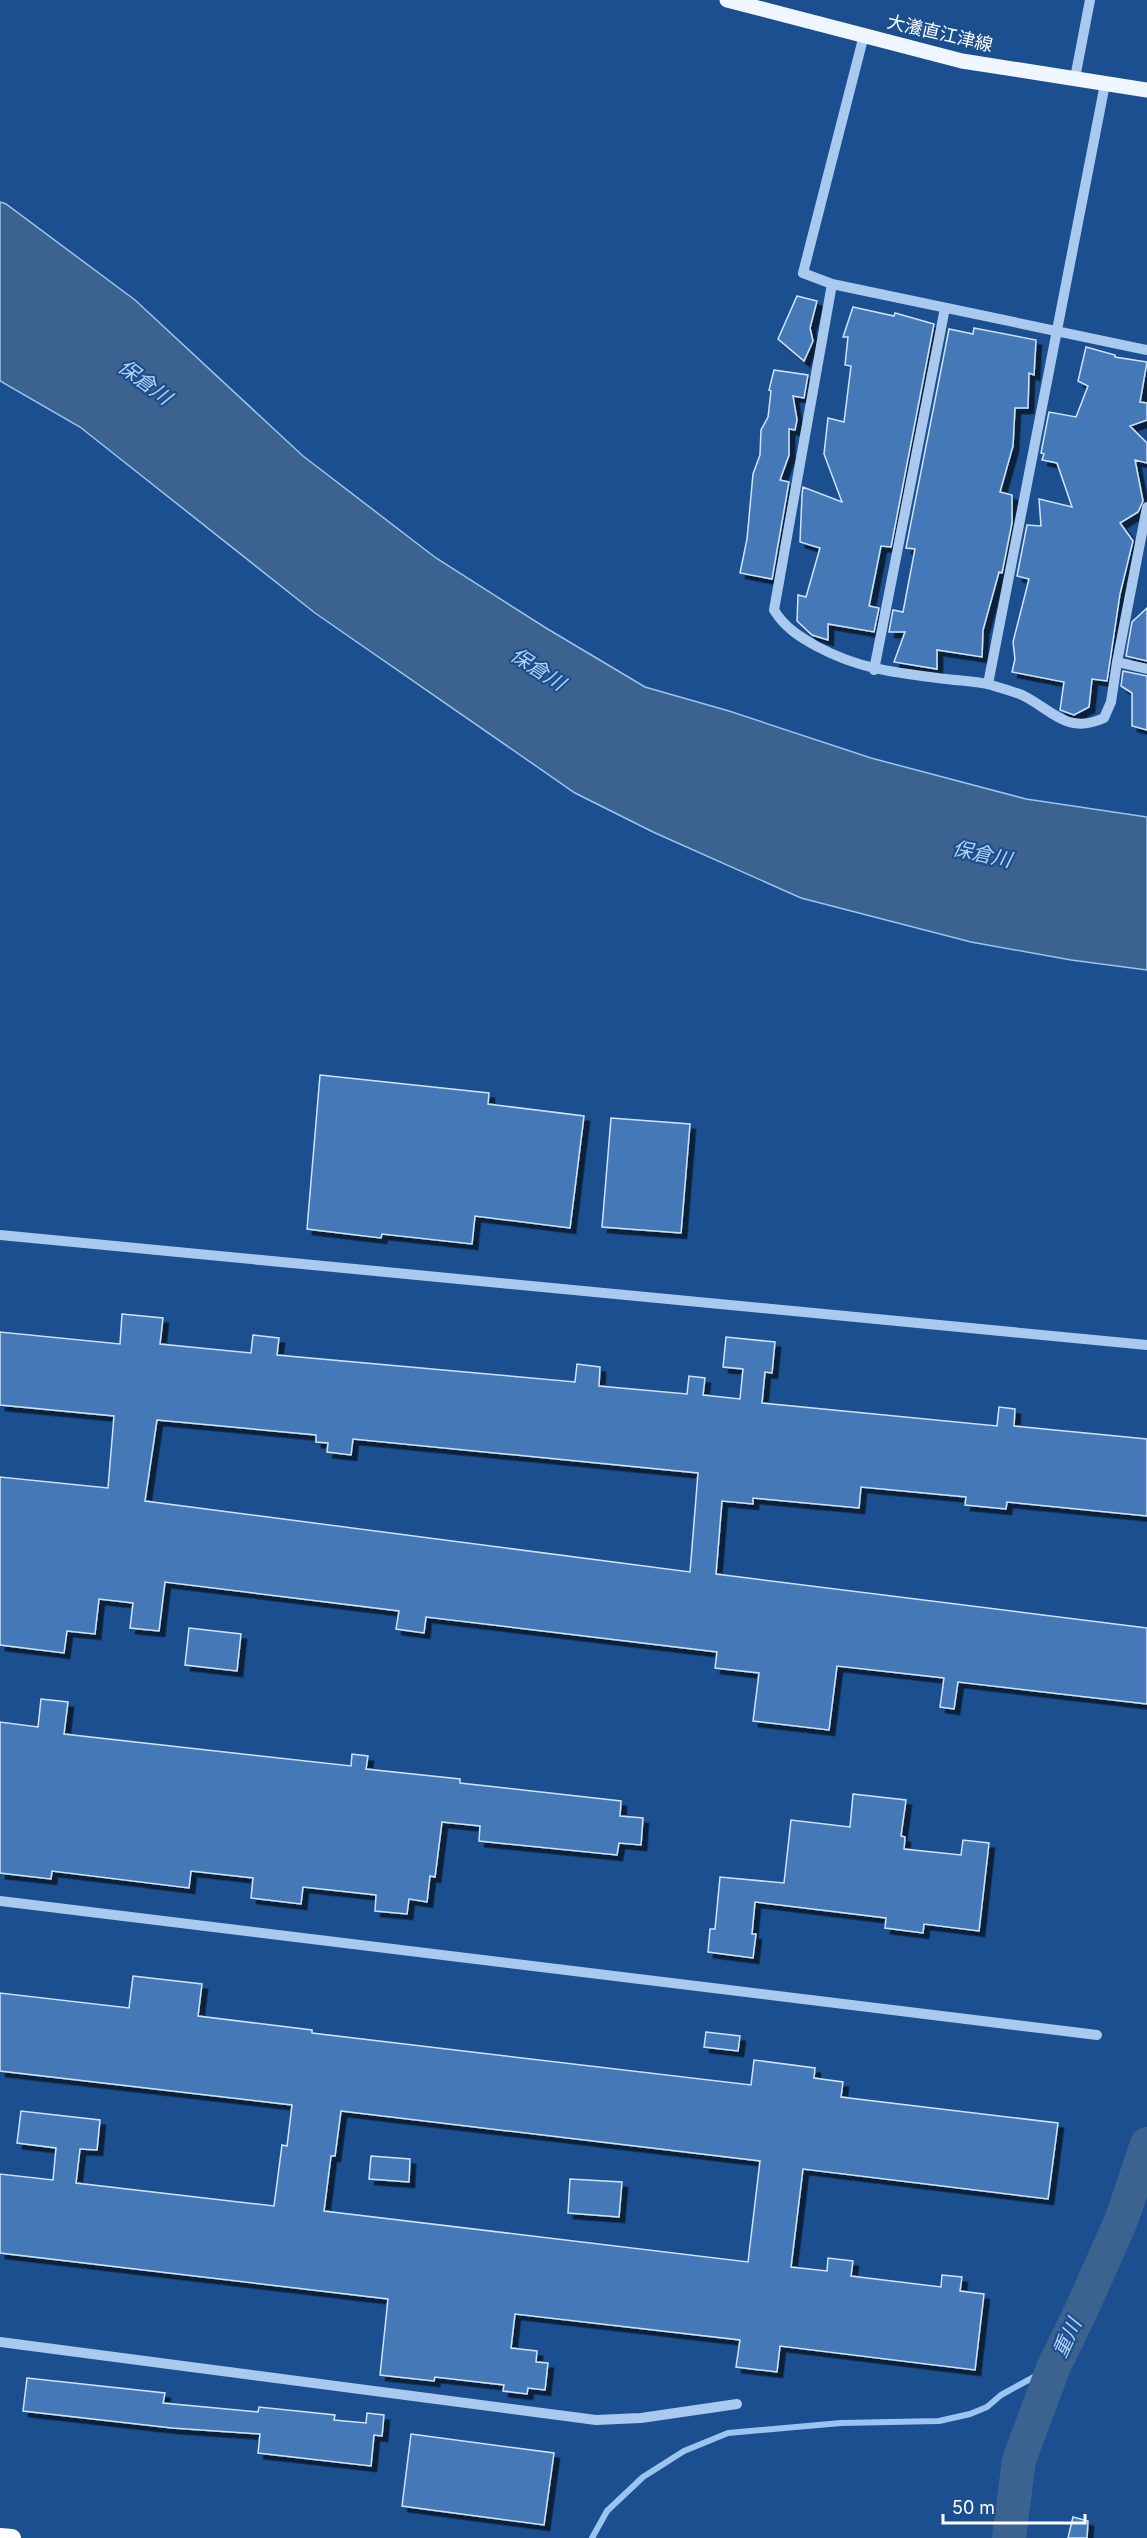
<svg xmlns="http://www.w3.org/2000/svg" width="1147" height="2538" font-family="Inter,'Noto Sans JP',sans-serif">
  <defs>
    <filter id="shadow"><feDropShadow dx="5.5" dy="5.5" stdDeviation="0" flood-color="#0009"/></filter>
  </defs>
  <rect width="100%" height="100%" fill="#1b4f8f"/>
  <!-- water -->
  <path fill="#3c6290" stroke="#9cc4f0" stroke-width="1.5" d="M0,202L6,204L135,300L303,456L436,558L546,628L645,687L729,711L871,758L1026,799L1147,817V970L1071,960L971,942L801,898L653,832L575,793L315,613L80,427L0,381Z"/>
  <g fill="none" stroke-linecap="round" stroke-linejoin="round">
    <!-- stream -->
    <path stroke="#9cc4f0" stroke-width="6" d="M592,2538L607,2511L643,2477L684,2451L728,2433L841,2423L939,2421L970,2414L987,2407L1001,2395L1054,2366"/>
    <!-- river -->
    <path stroke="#3c6290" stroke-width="34" d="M1009,2538L1019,2460L1054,2366L1080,2313L1121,2221L1147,2144"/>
  </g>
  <!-- building -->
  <path fill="#4478b7" stroke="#cfe3fa" stroke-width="1.5" fill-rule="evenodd" filter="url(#shadow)" d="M797,296L817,301L810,328L813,341L804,361L778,339Z
    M853,307L894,316L895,313L934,324L891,547L881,546L869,606L879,608L874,632L828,624V640L812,635L797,621L798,595L806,597L820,548L800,542L802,495L803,487L842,502L824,454L828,418L844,422L851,366L845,365L848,337H843Z
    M974,328L1036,340L1034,375L1029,373L1028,408H1015L1013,446L1000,492L1012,495V523L1002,573L999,572L983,630L982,657L937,650V669L894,662L905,632H889L893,610L903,612L915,549L906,548L949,329L973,334Z
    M1086,347L1115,355V357L1147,362L1140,402L1147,403V420L1130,426L1147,443V463L1135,460L1143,501L1138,512L1120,523L1133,541L1120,594L1107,681L1092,679L1089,707L1074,715L1060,710L1064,682L1012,672L1015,659L1013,642L1029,579L1017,576L1027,525L1041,526L1039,499L1072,507L1057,463L1042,460L1044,454L1041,453L1049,412L1076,417L1088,386L1078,381Z
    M774,370L808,375L804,398L793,396L797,420L795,430L789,429V455L780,480L789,482L772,579L740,573L747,539L753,474L760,455L761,430L768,417L771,391L769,390Z
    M1147,608V661L1126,656L1132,622Z
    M1123,671L1147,676V730L1132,726V693L1121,686Z
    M320,1075L489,1093L488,1104L584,1116L570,1228L475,1216L472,1244L382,1234L381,1238L307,1229Z
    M611,1118L690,1124L681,1233L602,1227Z
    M122,1314L163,1318L160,1344L251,1353L253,1335L279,1338L277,1355L575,1382L577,1364L600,1367L599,1386L687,1394L689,1376L705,1378L703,1395L740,1399L743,1369L723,1367L726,1337L775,1342L772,1373L765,1372L762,1403L997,1426L999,1407L1015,1409L1014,1426L1147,1439V1516L1007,1502L1006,1509L965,1505L966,1497L861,1487L859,1508L753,1498V1504L722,1501L716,1574L1147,1628V1704L958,1682L954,1709L940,1707L944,1678L837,1666L829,1730L753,1721L759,1673L715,1668L717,1652L426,1617L424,1633L396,1629L399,1611L165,1582L159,1631L130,1628L133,1603L99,1599L95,1634L67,1631L64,1653L0,1645V1477L108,1488L114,1416L0,1405V1332L120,1344ZM157,1420L316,1435V1442L328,1443L327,1452L351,1455L353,1439L698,1473L690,1572L145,1501Z
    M189,1628L241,1634L237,1671L185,1665Z
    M41,1699L68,1702L64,1734L351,1766L352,1754L368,1756L366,1769L460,1779V1783L621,1801L620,1816L643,1818L641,1845L619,1843L617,1855L479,1841L480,1826L442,1822L435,1877L430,1876L427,1902L409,1899L407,1914L375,1911L376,1895L303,1887L301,1904L251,1898L253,1878L191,1871L189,1888L52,1871L51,1879L0,1873V1722L38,1727Z
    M853,1794L906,1800L901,1836L905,1837L904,1849L961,1855L963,1840L989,1843L979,1931L924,1924L923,1933L885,1928L886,1918L755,1902L752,1934H756L753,1958L708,1952L710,1929H715L720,1877L784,1883L791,1820L850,1827Z
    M133,1976L202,1984L198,2016L312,2030V2033L751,2085L754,2060L815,2068L814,2078L843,2082L841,2097L1058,2123L1048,2199L803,2169L791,2267L827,2271L828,2258L853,2261L851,2276L941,2287L942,2275L962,2277L960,2291L984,2294L975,2370L780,2346L777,2372L736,2367L740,2340L515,2314L511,2348L537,2351L536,2362L548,2363L545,2390L528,2388L527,2394L503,2391L504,2385L435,2377L434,2381L380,2375L388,2299L0,2253V2174L53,2180L56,2148L17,2143L21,2111L100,2120L97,2150L80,2149L76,2183L274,2206L282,2145L287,2146L292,2105L0,2071V1993L129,2008ZM341,2111L760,2161L748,2262L324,2211L331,2156H335Z
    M706,2032L740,2036L738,2051L704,2047Z
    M371,2156L410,2159L409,2182L369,2179Z
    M570,2179L622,2182L619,2217L568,2213Z
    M27,2378L165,2393L163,2403L258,2412L259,2407L335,2415L334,2420L366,2423L367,2413L384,2415L382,2436L374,2435L371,2466L258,2453L260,2434L172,2428L23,2411Z
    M411,2434L554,2453L544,2525L402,2506Z
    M1073,2517L1088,2521L1087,2538H1068Z"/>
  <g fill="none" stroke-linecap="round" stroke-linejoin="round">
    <!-- minor -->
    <path stroke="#a9c9ee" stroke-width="10" d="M1075,78L1090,0
      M832,284L803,273L864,35
      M1147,350L832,284L774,610C785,628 800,637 818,647C861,670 899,673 946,679C961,681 977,681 991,685C1001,688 1012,691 1022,695C1053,710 1066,735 1104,718L1111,702L1117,662L1147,669
      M1117,662L1147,507
      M874,670L945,308
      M988,684L1105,84
      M0,1235L1147,1345
      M0,1901L1097,2035
      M0,2342L596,2420L641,2418L737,2404"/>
    <!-- major -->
    <path stroke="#f0f6ff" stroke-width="15" d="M727,0L962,61L1147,90"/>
    <!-- highway -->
    <path stroke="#fff" stroke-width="18" d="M0,2537L12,2538"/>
  </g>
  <g text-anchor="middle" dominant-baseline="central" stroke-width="4.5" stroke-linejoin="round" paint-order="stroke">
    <!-- street labels -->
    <g font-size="18" fill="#fff" stroke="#1b4f8f">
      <text transform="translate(940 33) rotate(13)">大瀁直江津線</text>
    </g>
    <!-- water labels -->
    <g font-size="20" font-style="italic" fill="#b5d3f5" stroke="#1b4f8f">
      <text transform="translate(145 382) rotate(37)">保倉川</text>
      <text transform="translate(538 669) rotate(33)">保倉川</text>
      <text transform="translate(982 854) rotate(12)">保倉川</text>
      <text transform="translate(1067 2338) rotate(-65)">重川</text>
    </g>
  </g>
  <!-- scale -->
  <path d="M943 2514v9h142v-9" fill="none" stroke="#ffffff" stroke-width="3"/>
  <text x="952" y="2514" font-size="18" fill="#ffffff" stroke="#1b4f8f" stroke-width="4.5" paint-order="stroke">50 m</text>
</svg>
